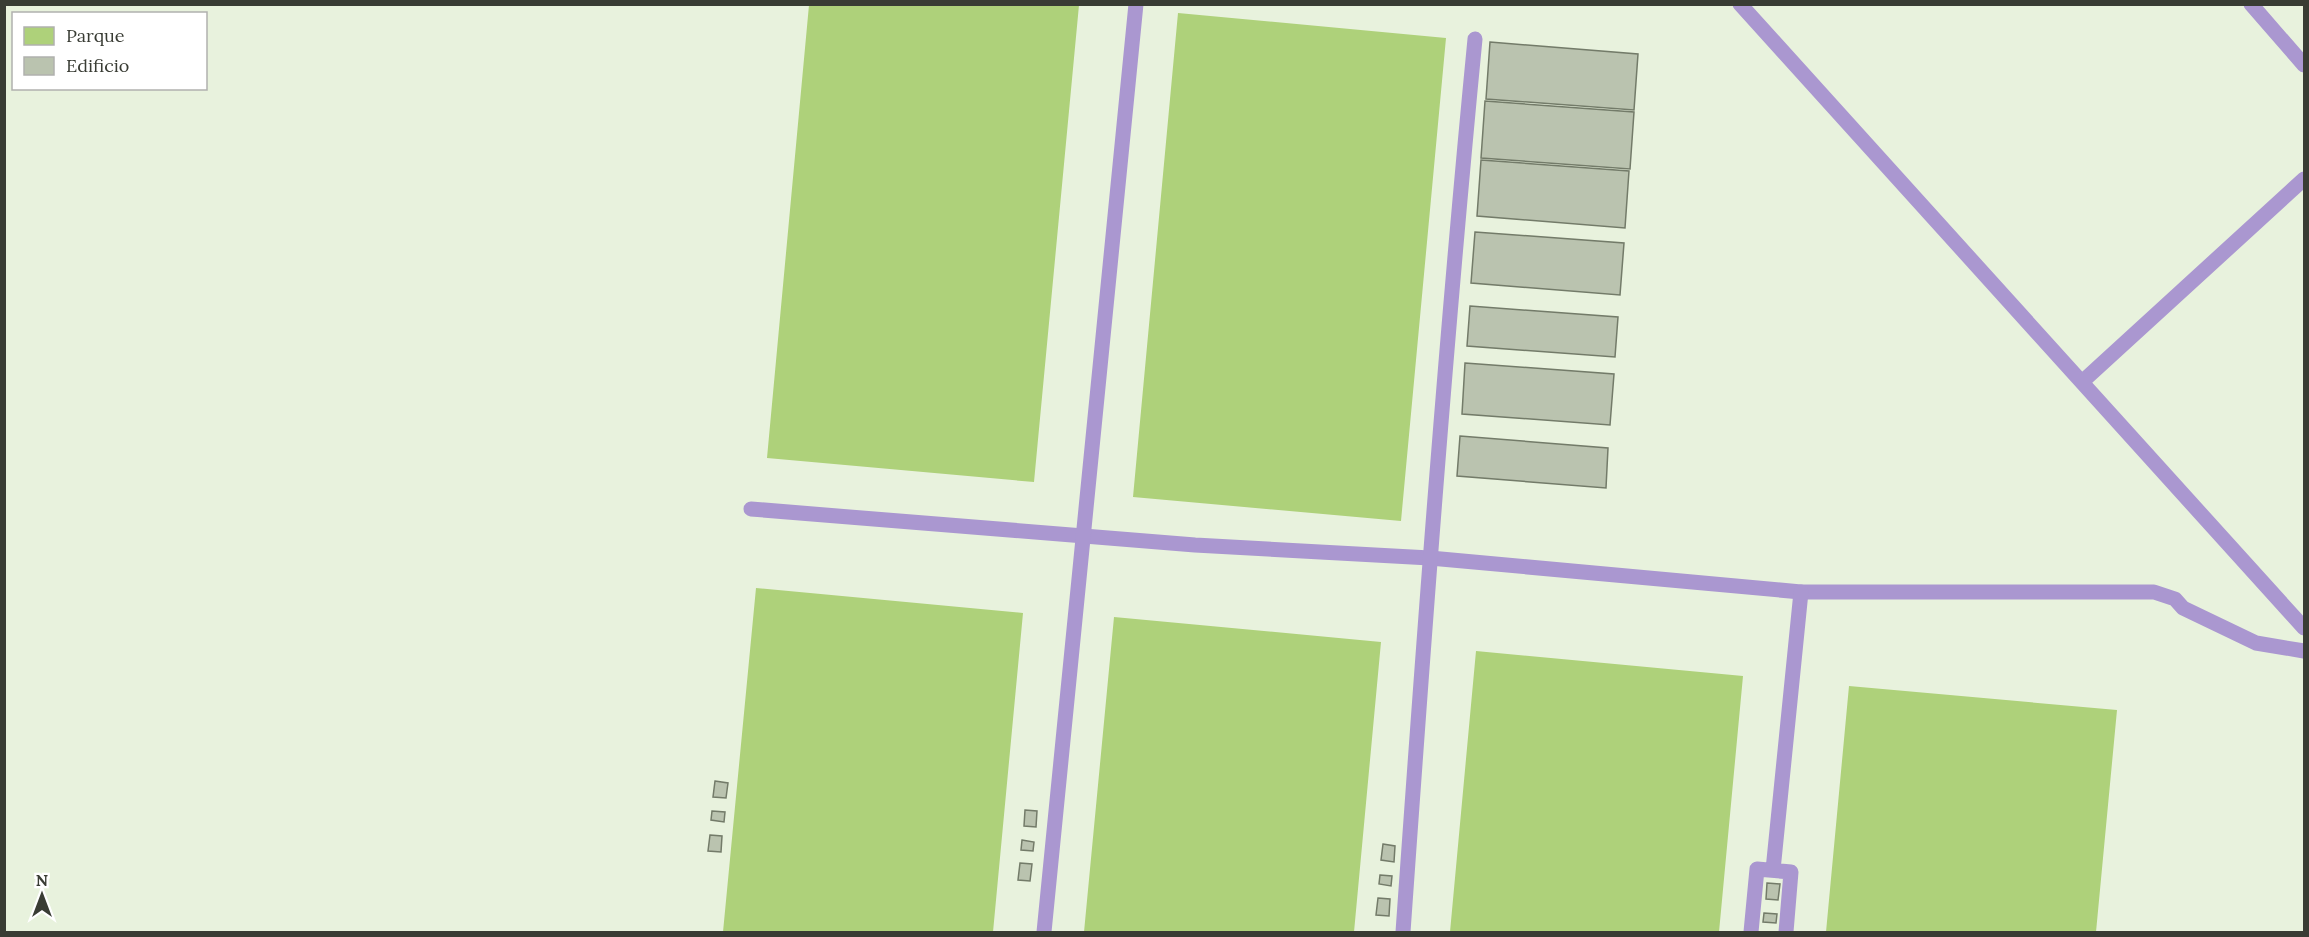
<svg xmlns="http://www.w3.org/2000/svg" width="2309" height="937" font-family="Lora,serif">
  <rect width="100%" height="100%" fill="#e8f2dd"/>
  <!-- green -->
  <path fill="#aed17a" d="M809,5H1079L1034,482L767,458Z
    M1178,13L1446,38L1401,521L1133,497Z
    M756,588L1023,613L993,932H723Z
    M1114,617L1381,642L1354,932H1084Z
    M1476,651L1743,676L1719,932H1450Z
    M1849,686L2117,710L2096,932H1826Z"/>
  <!-- building -->
  <path fill="#bac3af" stroke="#737b69" stroke-width="1.5" d="M1490,42L1638,54L1634,110L1486,99Z
    M1485,101L1634,112L1630,169L1481,158Z
    M1481,160L1629,171L1625,228L1477,216Z
    M1475,232L1624,243L1620,295L1471,283Z
    M1470,306L1618,317L1615,357L1467,346Z
    M1465,363L1614,374L1610,425L1462,414Z
    M1460,436L1608,448L1606,488L1457,476Z
    M715,781L728,783L726,798L713,797Z
    M1025,810L1037,811L1036,827L1024,826Z
    M712,811L725,812L724,822L711,820Z
    M710,835L722,836L721,852L708,851Z
    M1022,840L1034,842L1033,851L1021,850Z
    M1383,844L1395,846L1394,862L1381,860Z
    M1020,863L1032,864L1030,881L1018,880Z
    M1380,875L1392,876L1391,886L1379,884Z
    M1767,883L1780,884L1778,900L1766,899Z
    M1378,898L1390,899L1389,916L1376,915Z
    M1764,913L1777,914L1776,923L1763,922Z"/>
  <g fill="none" stroke-linecap="round" stroke-linejoin="round">
    <!-- service -->
    <path stroke="#aa97d0" stroke-width="15" d="M1740,4L2304,628
      M2251,4L2304,65
      M2082,382L2304,179
      M751,509L1195,545L1430,558L1801,592H2154L2175,599L2183,608L2256,643L2304,651"/>
    <!-- pedestrian -->
    <path stroke="#aa97d0" stroke-width="15" d="M1773,870L1801,592
      M1044,932L1136,4
      M1403,932C1424,634 1446,337 1475,39
      M1751,932L1757,869L1791,872L1786,932"/>
  </g>
  <!-- border -->
  <rect width="2309" height="937" fill="none" stroke="#393c34" stroke-width="12"/>
  <!-- legend -->
  <rect x="12" y="12" width="195" height="78" fill="#ffffff" stroke="#b0b1ae" stroke-width="1.5"/>
  <rect x="24" y="27" width="30" height="18" fill="#aed17a" stroke="#b0b1ae" stroke-width="1.5"/>
  <text x="66" y="42" font-size="18" fill="#393c34">Parque</text>
  <rect x="24" y="57" width="30" height="18" fill="#bac3af" stroke="#b0b1ae" stroke-width="1.5"/>
  <text x="66" y="72" font-size="18" fill="#393c34">Edificio</text>
  <!-- north arrow -->
  <g transform="translate(42 895)" stroke="#ffffff" stroke-width="4.5" paint-order="stroke">
  <path d="M0-4.5L10 22L0 15L-10 22Z" fill="#393c34"/>
  <text y="-9" font-size="16" font-weight="bold" text-anchor="middle" fill="#393c34">N</text>
  </g>
</svg>
